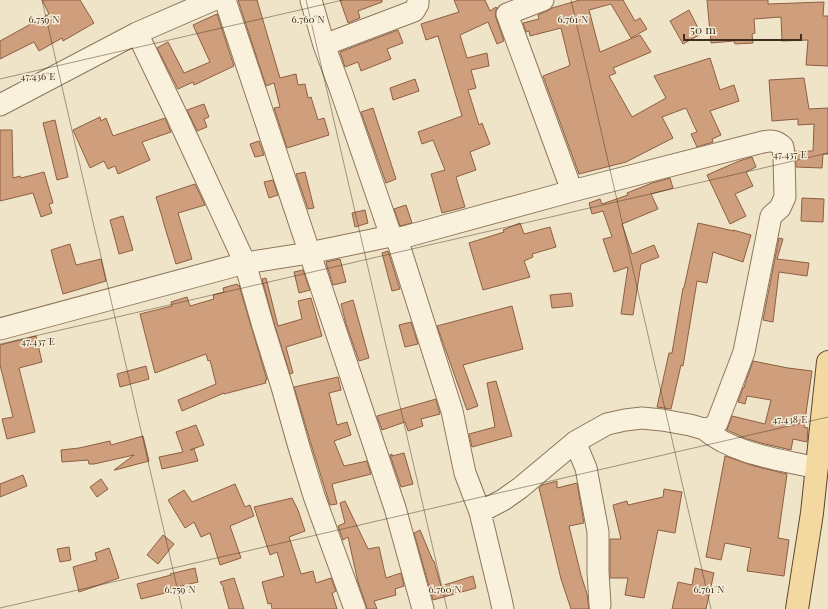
<svg xmlns="http://www.w3.org/2000/svg" width="828" height="609" font-family="'Playfair Display',serif">
  <rect width="100%" height="100%" fill="#f0e4c8"/>
  <!-- building -->
  <path fill="#cf9f7d" stroke="#8d5f41" d="M42,0H80L94,23L63,41L62,38L39,51L34,42L0,59V41L49,14Z
    M238,0H257L280,78L296,74L298,85L305,84L308,98L311,97L318,120L324,118L329,135L287,148L274,108L280,107L274,83L266,86Z
    M340,0H382V2L358,11L360,18L348,23Z
    M454,0H485L490,11L496,7L497,8L495,12L496,18L504,41L497,44L488,22L460,35L467,58L487,53L489,66L471,70L476,88L468,90L479,125L482,123L490,144L470,152L476,170L456,177L465,207L442,213L431,174L445,170L433,140L422,144L418,132L462,116L438,36L426,40L421,24L459,12Z
    M580,0H623L635,21L640,18L647,29L631,38L611,4L589,10L600,52L640,35L651,52L613,68L616,73L609,76L632,117L666,98L654,76L710,58L720,90L734,85L739,101L710,111L721,135L712,139L713,142L697,147L691,134L697,132L686,108L662,117L673,138L626,162L579,174L543,76L569,66V65H570L561,28L530,36L529,31L526,32L523,23L539,19L538,15L547,11L552,8Z
    M707,0H768V4L824,2L823,16H828V66L806,65L808,40L782,41L781,17L754,19L755,33L752,34L753,43L735,44L734,41L711,43Z
    M689,10L701,34L683,44L670,21Z
    M217,14L234,66L194,85L193,82L178,89L157,48L168,42L184,73L210,62L193,25Z
    M398,30L403,43L387,49L391,59L361,71L358,62L345,67L340,52Z
    M804,78L809,109L828,108V154H823L822,168L796,167L795,151H813L814,124L798,125V119L772,121L769,80Z
    M415,79L419,91L393,100L390,88Z
    M204,104L209,117L204,119L207,127L197,131L187,110Z
    M373,108L396,179L386,183L361,112Z
    M100,117L101,121L106,118L113,136L165,118L171,132L142,142L150,160L118,174L115,166L108,169L104,161L90,168L73,130Z
    M55,120L68,177L57,180L43,123Z
    M0,130H12L13,178L20,176L21,178L44,172L53,203L49,204L52,213L41,217L33,193L0,201Z
    M259,141L264,155L255,157L250,144Z
    M752,157L756,167L746,172L753,186L735,194L746,216L730,224L707,175L739,161Z
    M305,172L314,208L308,209L296,174Z
    M670,178L673,188L651,194L658,209L622,224L632,254L654,245L659,257L641,264L633,315L621,314L628,267L614,272L603,239L612,237L603,211L592,214L589,203L600,199L602,204L628,195L627,193L652,183Z
    M273,180L278,195L269,198L264,182Z
    M195,184L205,205L178,213L192,259L176,264L163,221V220L156,197Z
    M802,198L824,199L823,222L801,221Z
    M406,205L412,223L400,226L394,209Z
    M365,210L368,223L355,227L352,213Z
    M123,216L133,250L119,254L110,220Z
    M520,223L524,234L550,227L556,247L532,254L533,257L524,261L530,277L483,290L469,243L504,232L503,230Z
    M698,223L734,231L733,230L751,235L743,262L713,252L707,283L697,281L683,366L681,365L671,409L657,407L669,353H672L683,288H684Z
    M779,238L783,239L777,259L809,263L807,276L779,272L773,322L763,320Z
    M70,244L76,265L101,259L106,281L63,294L51,250Z
    M388,251L400,289L392,291L382,253Z
    M340,259L346,282L333,285L326,263H327L326,262Z
    M303,270L310,290L299,293L294,272Z
    M266,278L278,326L302,319L298,301L311,298L322,336L286,347L293,373L290,374L274,323L262,279Z
    M237,284L238,286L239,285L267,380H265L266,383L224,394V393L182,411L178,400L216,384L210,360L208,361L206,354L155,373L140,314L172,306L171,302L187,297L190,306L214,299L213,295L224,292L223,288Z
    M571,293L573,306L552,308L550,295Z
    M353,300L369,358L359,361L346,324L341,304Z
    M512,306L523,349L481,360L463,365L478,406L467,410L437,326Z
    M411,322L418,344L405,347L399,325Z
    M36,336L42,362L19,368L35,432L7,439L2,419L13,417L0,365V345Z
    M753,361L788,368L812,371L804,427L808,428L807,442L793,439L791,450L761,443L747,439L727,430L732,416L765,424L771,400L747,396L745,404L738,402L743,388H744L746,381Z
    M146,366L149,379L120,387L117,374Z
    M338,377L341,390L329,393L337,425L347,422L351,435L334,441L344,466L367,461L371,474L332,484L337,504L330,505L311,444L294,387Z
    M496,381L512,436L472,447L469,434L495,427L487,383Z
    M436,399L440,414L421,419L423,426L408,431L405,422L382,430L377,416Z
    M196,425L204,445L190,450L194,449L198,461L162,469L159,457L183,452L176,432Z
    M143,436L149,461L115,470H114L134,455L94,464H89L88,460L62,462L61,450L79,448L110,441L111,445Z
    M404,453L413,484L401,487L390,455L392,454V456Z
    M725,456L754,466L787,474L778,538L789,540L784,576L747,571L751,548L725,543L721,560L706,557Z
    M23,475L27,486L0,497V484Z
    M101,479L108,489L97,497L90,487Z
    M557,481V488L577,483L584,523L569,526L581,575L587,594L589,609H571L561,579L539,488L542,485Z
    M235,484L245,507L250,505L254,516L230,526L241,558L220,565L210,533L201,537L194,522L185,528L168,500L184,490L192,502Z
    M664,489L682,492L675,533L658,530L644,598L625,595L628,578H610V539H621L613,505L627,501L628,505L663,497Z
    M292,498L298,510L305,531L289,537L301,574L313,571L316,583L331,578L336,591L332,593L337,609H272L271,603L268,604L262,582L284,576L277,552L270,555L254,507Z
    M345,501L368,549L379,547L386,578L401,573L404,586L395,589L396,595L374,601L377,609H367L366,605L358,582L348,537L343,540L338,526L345,523L340,503Z
    M420,530L433,561H434L441,586L473,576L476,588L433,600L414,533Z
    M163,535L174,544L158,564L147,555Z
    M69,547L71,560L60,562L57,549Z
    M109,548L119,578L79,592L73,567L97,560L95,553Z
    M195,568L198,582L165,590V593L141,599L137,584L171,575L170,574Z
    M695,568L714,573L706,609H672L678,582L692,585Z
    M234,578L244,609H229L223,588H224L220,582Z"/>
  <g fill="none" stroke-linecap="round" stroke-linejoin="round">
    <!-- minor casing -->
    <g stroke="#8d765c" stroke-width="23">
      <path id="minor" d="M225,0L395,508L423,609
        M311,0L324,45L340,88L391,236
        M543,0L507,14L572,191
        M137,33L177,116L245,263L263,326L282,387L299,447L314,496L355,609
        M324,45L414,11L418,4V0
        M0,105L137,33L213,0
        M397,239L452,411L465,473L480,512L500,595L503,609
        M0,329L245,263L309,253L391,236L397,239L572,191L763,142C772,140 777,141 783,147L784,157L785,197L780,208L771,216L744,352L717,423L711,428L704,429L690,425L662,420L642,418L625,420L607,424L575,442
        M704,429C735,455 779,459 817,468
        M480,512L503,500L520,488L575,442L586,468L598,532V572L600,605"/>
    </g>
    <!-- major casing -->
    <g stroke="#5b4430" stroke-width="24">
      <path id="major" d="M797,609L812,513L828,362"/>
    </g>
    <!-- minor -->
    <use href="#minor" stroke="#faf1dc" stroke-width="21"/>
    <!-- major -->
    <use href="#major" stroke="#f3d9a0" stroke-width="22"/>
  </g>
  <!-- ticks -->
  <path fill="none" stroke="#3d2e20" stroke-width="1" stroke-opacity="0.45" d="M42,0L182,609M306,0L447,609M571,0L711,609M0,79L343,0M0,344L828,153M0,608L828,417"/>
  <g font-size="10" text-anchor="middle" fill="#3d2e20" stroke="#f7eed8" stroke-width="3" stroke-linejoin="round" paint-order="stroke">
    <text x="44" y="23">6.759°N</text>
    <text x="308" y="23">6.760°N</text>
    <text x="573" y="23">6.761°N</text>
    <text x="38" y="80">47.436°E</text>
    <text x="790" y="158">47.437°E</text>
    <text x="38" y="345">47.437°E</text>
    <text x="790" y="423">47.438°E</text>
    <text x="180" y="593">6.759°N</text>
    <text x="445" y="593">6.760°N</text>
    <text x="709" y="593">6.761°N</text>
  </g>
  <!-- scale -->
  <path d="M684 34v6h117v-6" fill="none" stroke="#3d2e20" stroke-width="2"/>
  <text x="690" y="34" font-size="12" fill="#3d2e20" stroke="#f7eed8" stroke-width="3" paint-order="stroke">50 m</text>
</svg>
